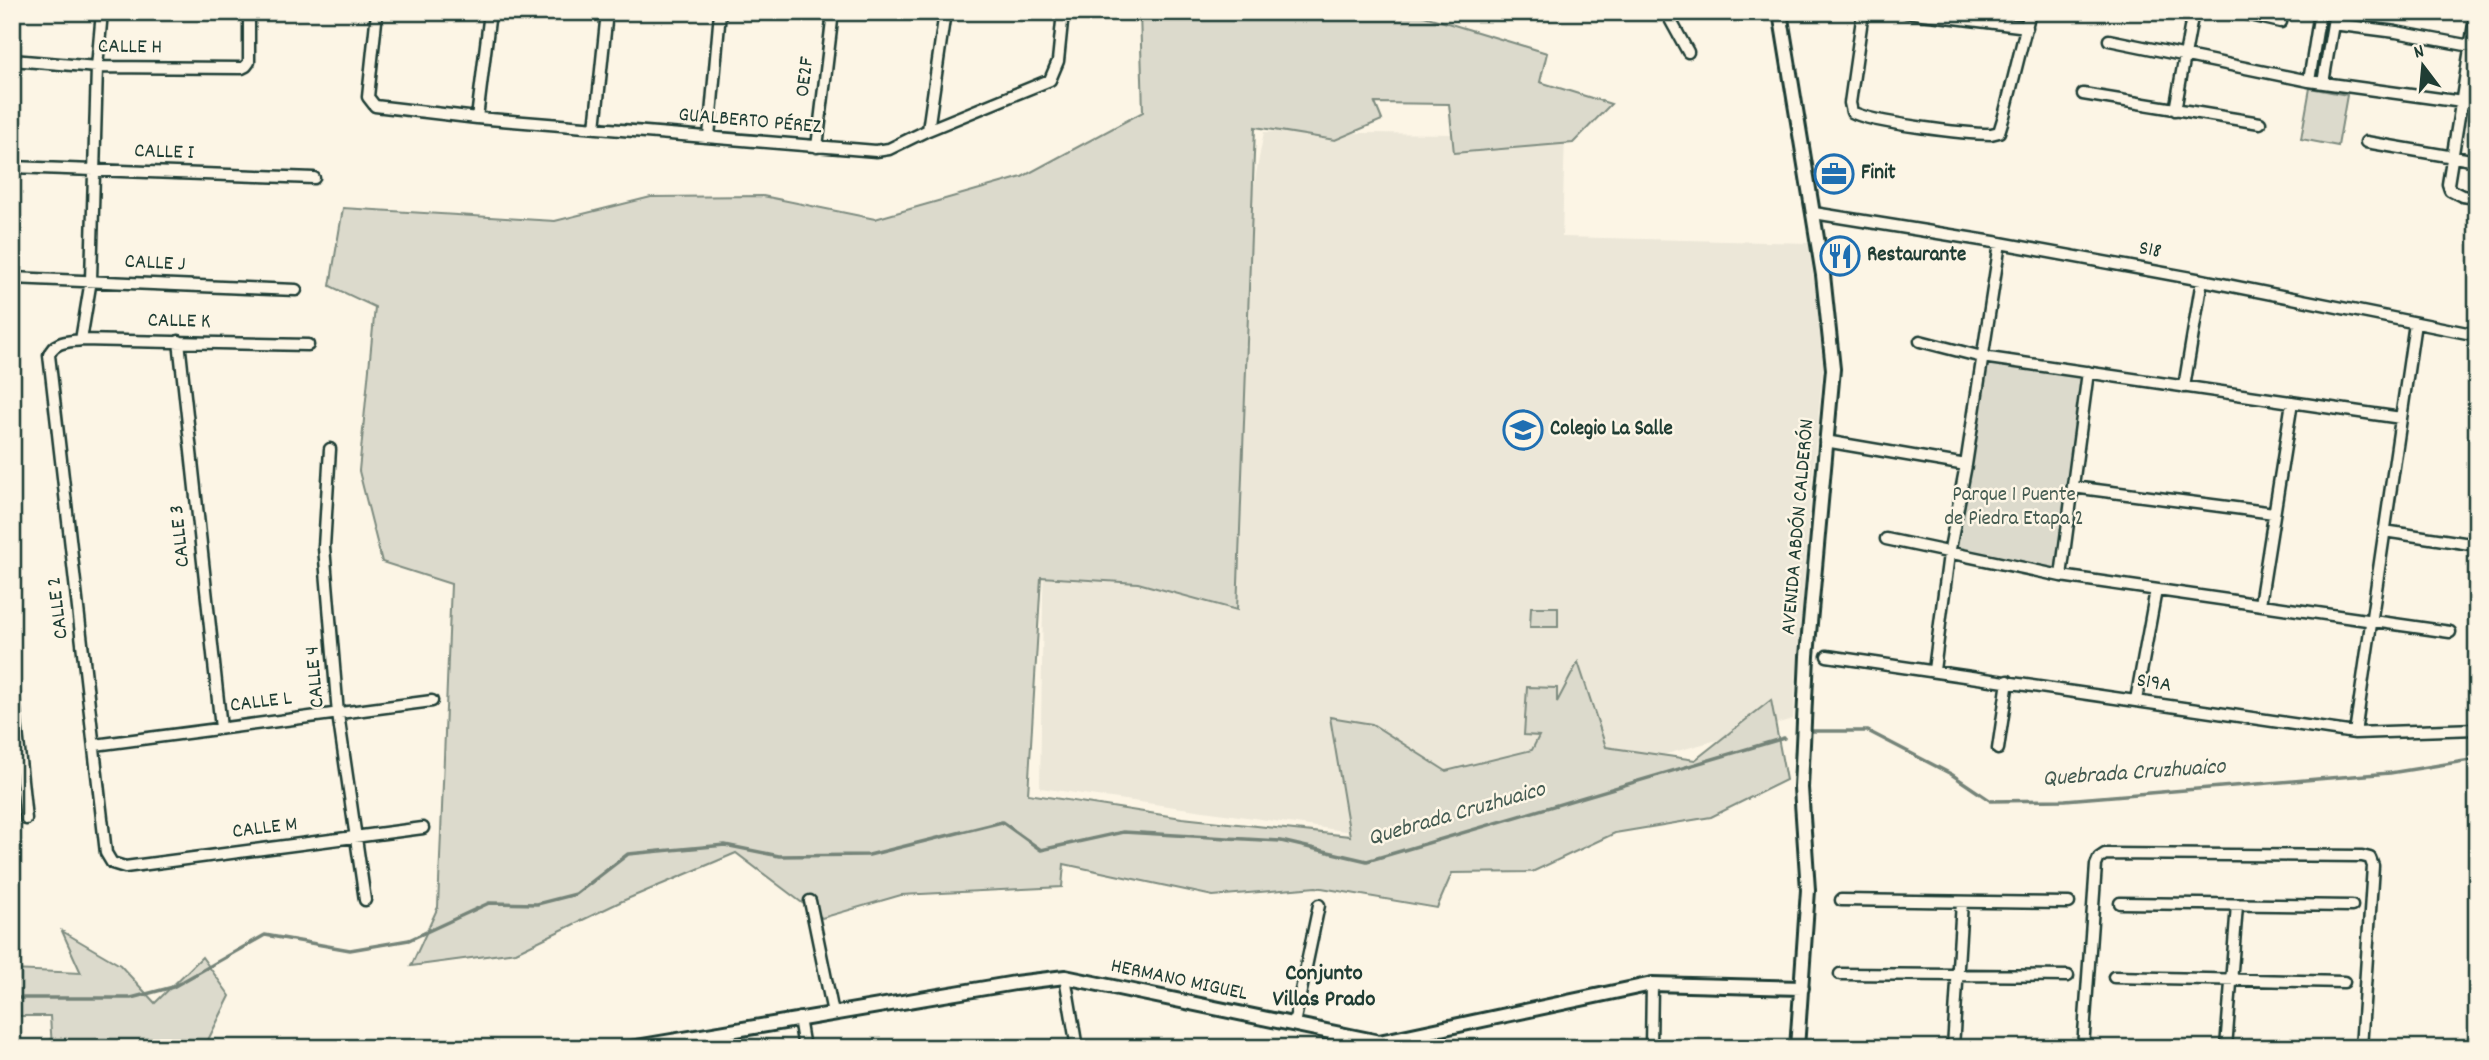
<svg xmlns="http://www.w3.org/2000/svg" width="2489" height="1060" font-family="Dekko,sans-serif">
  <rect width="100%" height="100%" fill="#fcf5e5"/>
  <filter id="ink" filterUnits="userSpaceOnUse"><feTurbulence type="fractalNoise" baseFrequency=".0143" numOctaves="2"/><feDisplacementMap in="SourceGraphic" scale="14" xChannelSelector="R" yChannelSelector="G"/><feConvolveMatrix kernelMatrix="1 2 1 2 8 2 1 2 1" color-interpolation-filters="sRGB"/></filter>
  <g filter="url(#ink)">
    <!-- built -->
    <path fill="#ece7d8" d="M1264,132L1565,135L1562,237L1809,243L1824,358L1810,501L1793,719L1373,835L1040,788L1044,539L1239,264Z"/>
    <!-- green -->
    <path fill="#dcdacc" stroke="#7e8c80" stroke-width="2" d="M1140,12H1411L1547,53L1540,82L1611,104L1573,143L1454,153L1449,104L1375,103L1382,120L1335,140L1255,127L1237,610L1138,583L1041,577L1028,794L1182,818L1350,836L1330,717L1372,724L1446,771L1532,750L1539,736L1524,735L1527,687L1557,688V702L1578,662L1606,747L1695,760L1771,700L1786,780L1711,817L1615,833L1532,872L1452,873L1437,908L1316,887L1213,896L1064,864L1062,887L901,895L822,918L736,853L620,902L516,952L411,966L438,907L451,584L382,562L359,471L375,307L330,286L343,208L555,221L651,197L763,196L875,219L1022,177L1143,112Z
      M2310,88L2347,95L2338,146L2301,139Z
      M1982,357L2088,372L2061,576L1949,554Z
      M1531,607H1558V627H1530Z
      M62,931L120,965L155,1003L202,957L230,996L204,1048H52L50,1016H12V970L81,973Z"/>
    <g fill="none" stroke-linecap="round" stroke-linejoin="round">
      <!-- stream -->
      <path stroke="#758479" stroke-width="3.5" d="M1812,731H1868L1951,774L1991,801L2065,800L2390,773L2477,759
        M12,998H131L173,987L265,935L350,950L409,940L489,903L537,904L576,894L628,854L725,845L779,856L869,855L1002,822L1041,850L1123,832L1281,841L1367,861L1784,738"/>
      <!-- minor casing -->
      <g stroke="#1f3d34" stroke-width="15">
        <path id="minor" d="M377,12L368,97L375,106L477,118L876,151L889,149L928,130L1050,80L1058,61L1063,12
          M1666,12L1688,52
          M1863,12L1850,103L1852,112C1872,123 1965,134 1991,134L1999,132L2004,116L2030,12
          M1906,12L2027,27
          M2237,12L2281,22
          M2476,12L2448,184L2450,190L2462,196L2477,198
          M2333,24L2396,32L2476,47
          M2109,40L2309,81L2477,104
          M12,60L97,67L242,68L246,66L249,62V12
          M2309,81L2320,12
          M2323,83L2335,12
          M2083,94L2260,123
          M2175,110L2193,12
          M477,118L490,12
          M595,128L607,12
          M928,130L945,12
          M709,137L720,12
          M2366,142L2477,161
          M817,147L833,12
          M12,167L314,178
          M1814,213L2000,243L2202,280L2477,335
          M12,278L296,290
          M81,340L91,280L97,67L102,12
          M179,341L221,728
          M1920,341L1982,357L2401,418
          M308,345L81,340C68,342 54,341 49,355L106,853L112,863L125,867L423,828
          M2184,387L2202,280
          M1825,441L1966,465
          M330,449L324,547L338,714L365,900
          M2073,487L2274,513
          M2384,531L2477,545
          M1886,539L2061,576L2450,632
          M2061,576L2088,372
          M2260,604L2292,402
          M1827,656L2355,733L2477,729
          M1934,670L1949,554L1966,465L2000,243
          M12,682L26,819
          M2136,700L2156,590
          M2355,733L2415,323
          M95,745L432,701
          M1998,749L2008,681
          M1841,900L2069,903
          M810,901L833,1013
          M2120,903L2352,906
          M1840,974L2068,976
          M1065,977L1077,1048
          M2114,977L2344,982
          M799,1018L804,1048
          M1294,1024L1319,905
          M1651,1048L1652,984
          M1953,1048L1962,902
          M2083,1048L2096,865L2099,858L2105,854L2362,856L2370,858L2373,866L2361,1048
          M2226,1048L2237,905"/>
      </g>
      <!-- tertiary casing -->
      <g stroke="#1f3d34" stroke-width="18">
        <path id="tertiary" d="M1780,12L1823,275L1833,369L1807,656L1801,788L1808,890L1797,1048
          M630,1048L1015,983L1065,977L1379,1042L1652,984L1802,988"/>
      </g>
      <!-- minor -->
      <use href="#minor" stroke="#fcf5e5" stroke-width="10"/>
      <!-- tertiary -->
      <use href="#tertiary" stroke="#fcf5e5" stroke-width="12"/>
    </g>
  </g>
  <!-- icons -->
  <defs>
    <g id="office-ring" transform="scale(2.0125)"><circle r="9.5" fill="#fcf5e5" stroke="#1f6fb2" stroke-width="1.5"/><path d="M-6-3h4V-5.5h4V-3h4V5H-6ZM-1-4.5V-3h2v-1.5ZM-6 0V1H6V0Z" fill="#1f6fb2"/></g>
    <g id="restaurant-ring" transform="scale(2.0125)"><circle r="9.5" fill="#fcf5e5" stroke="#1f6fb2" stroke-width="1.5"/><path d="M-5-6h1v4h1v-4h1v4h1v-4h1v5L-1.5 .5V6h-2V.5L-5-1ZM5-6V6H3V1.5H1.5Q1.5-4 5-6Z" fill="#1f6fb2"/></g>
    <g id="school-ring" transform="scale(2.0125)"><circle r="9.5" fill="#fcf5e5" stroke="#1f6fb2" stroke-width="1.5"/><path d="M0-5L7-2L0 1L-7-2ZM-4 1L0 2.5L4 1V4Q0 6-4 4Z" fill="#1f6fb2"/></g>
  </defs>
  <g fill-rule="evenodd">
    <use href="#office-ring" x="1834" y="174"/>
    <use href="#restaurant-ring" x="1840" y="256"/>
    <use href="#school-ring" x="1523" y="430"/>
  </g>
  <g text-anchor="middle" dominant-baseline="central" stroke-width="5" stroke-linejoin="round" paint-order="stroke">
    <!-- street labels -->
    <g font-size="21" fill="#1f3d34" stroke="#fcf5e5">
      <text transform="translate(130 48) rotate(1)">CALLE H</text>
      <text transform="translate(806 77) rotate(-83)">OE2F</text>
      <text transform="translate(750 122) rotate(5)">GUALBERTO PÉREZ</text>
      <text transform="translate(164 153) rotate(2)">CALLE I</text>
      <text transform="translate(2150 251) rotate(10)">S18</text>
      <text transform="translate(155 264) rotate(3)">CALLE J</text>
      <text transform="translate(179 322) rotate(1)">CALLE K</text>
      <text transform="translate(1799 527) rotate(-85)">AVENIDA ABDÓN CALDERÓN</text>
      <text transform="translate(181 536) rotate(-96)">CALLE 3</text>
      <text transform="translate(59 608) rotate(-97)">CALLE 2</text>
      <text transform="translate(316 677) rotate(-95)">CALLE 4</text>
      <text transform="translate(2154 684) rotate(9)">S19A</text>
      <text transform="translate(261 703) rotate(-7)">CALLE L</text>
      <text transform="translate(265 829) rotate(-7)">CALLE M</text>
      <text transform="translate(1179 981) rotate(12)">HERMANO MIGUEL</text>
    </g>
    <!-- poi labels -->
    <g font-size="21" font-weight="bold" fill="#1f3d34" stroke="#fcf5e5" text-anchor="start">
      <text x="1861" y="174">Finit</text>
      <text x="1867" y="256">Restaurante</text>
      <text x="1550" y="430">Colegio La Salle</text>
    </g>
    <!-- park labels -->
    <g font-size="21" fill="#455c52" stroke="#fcf5e5">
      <text x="2014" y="496">Parque 1 Puente<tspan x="2014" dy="24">de Piedra Etapa 2</tspan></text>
    </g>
    <!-- water labels -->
    <g font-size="23" font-style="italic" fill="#435a51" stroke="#fcf5e5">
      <text transform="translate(2134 774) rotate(-4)">Quebrada Cruzhuaico</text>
      <text transform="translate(1457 815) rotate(-16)">Quebrada Cruzhuaico</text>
    </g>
    <!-- neighbourhood labels -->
    <g font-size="23" font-weight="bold" fill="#1f3d34" stroke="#fcf5e5">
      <text x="1324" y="974">Conjunto<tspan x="1324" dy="26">Villas Prado</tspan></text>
    </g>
  </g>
  <!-- margin -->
  <rect width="2489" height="1060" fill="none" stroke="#fcf5e5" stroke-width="42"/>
  <rect x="21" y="21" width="2447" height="1018" fill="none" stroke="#1f3d34" stroke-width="2.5" filter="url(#ink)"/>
  <!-- north arrow -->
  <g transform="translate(2423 66) rotate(344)" stroke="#fcf5e5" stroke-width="5" paint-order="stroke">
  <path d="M0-5L12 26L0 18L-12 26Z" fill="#1f3d34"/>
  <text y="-10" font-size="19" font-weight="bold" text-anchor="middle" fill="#1f3d34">N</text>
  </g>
</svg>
